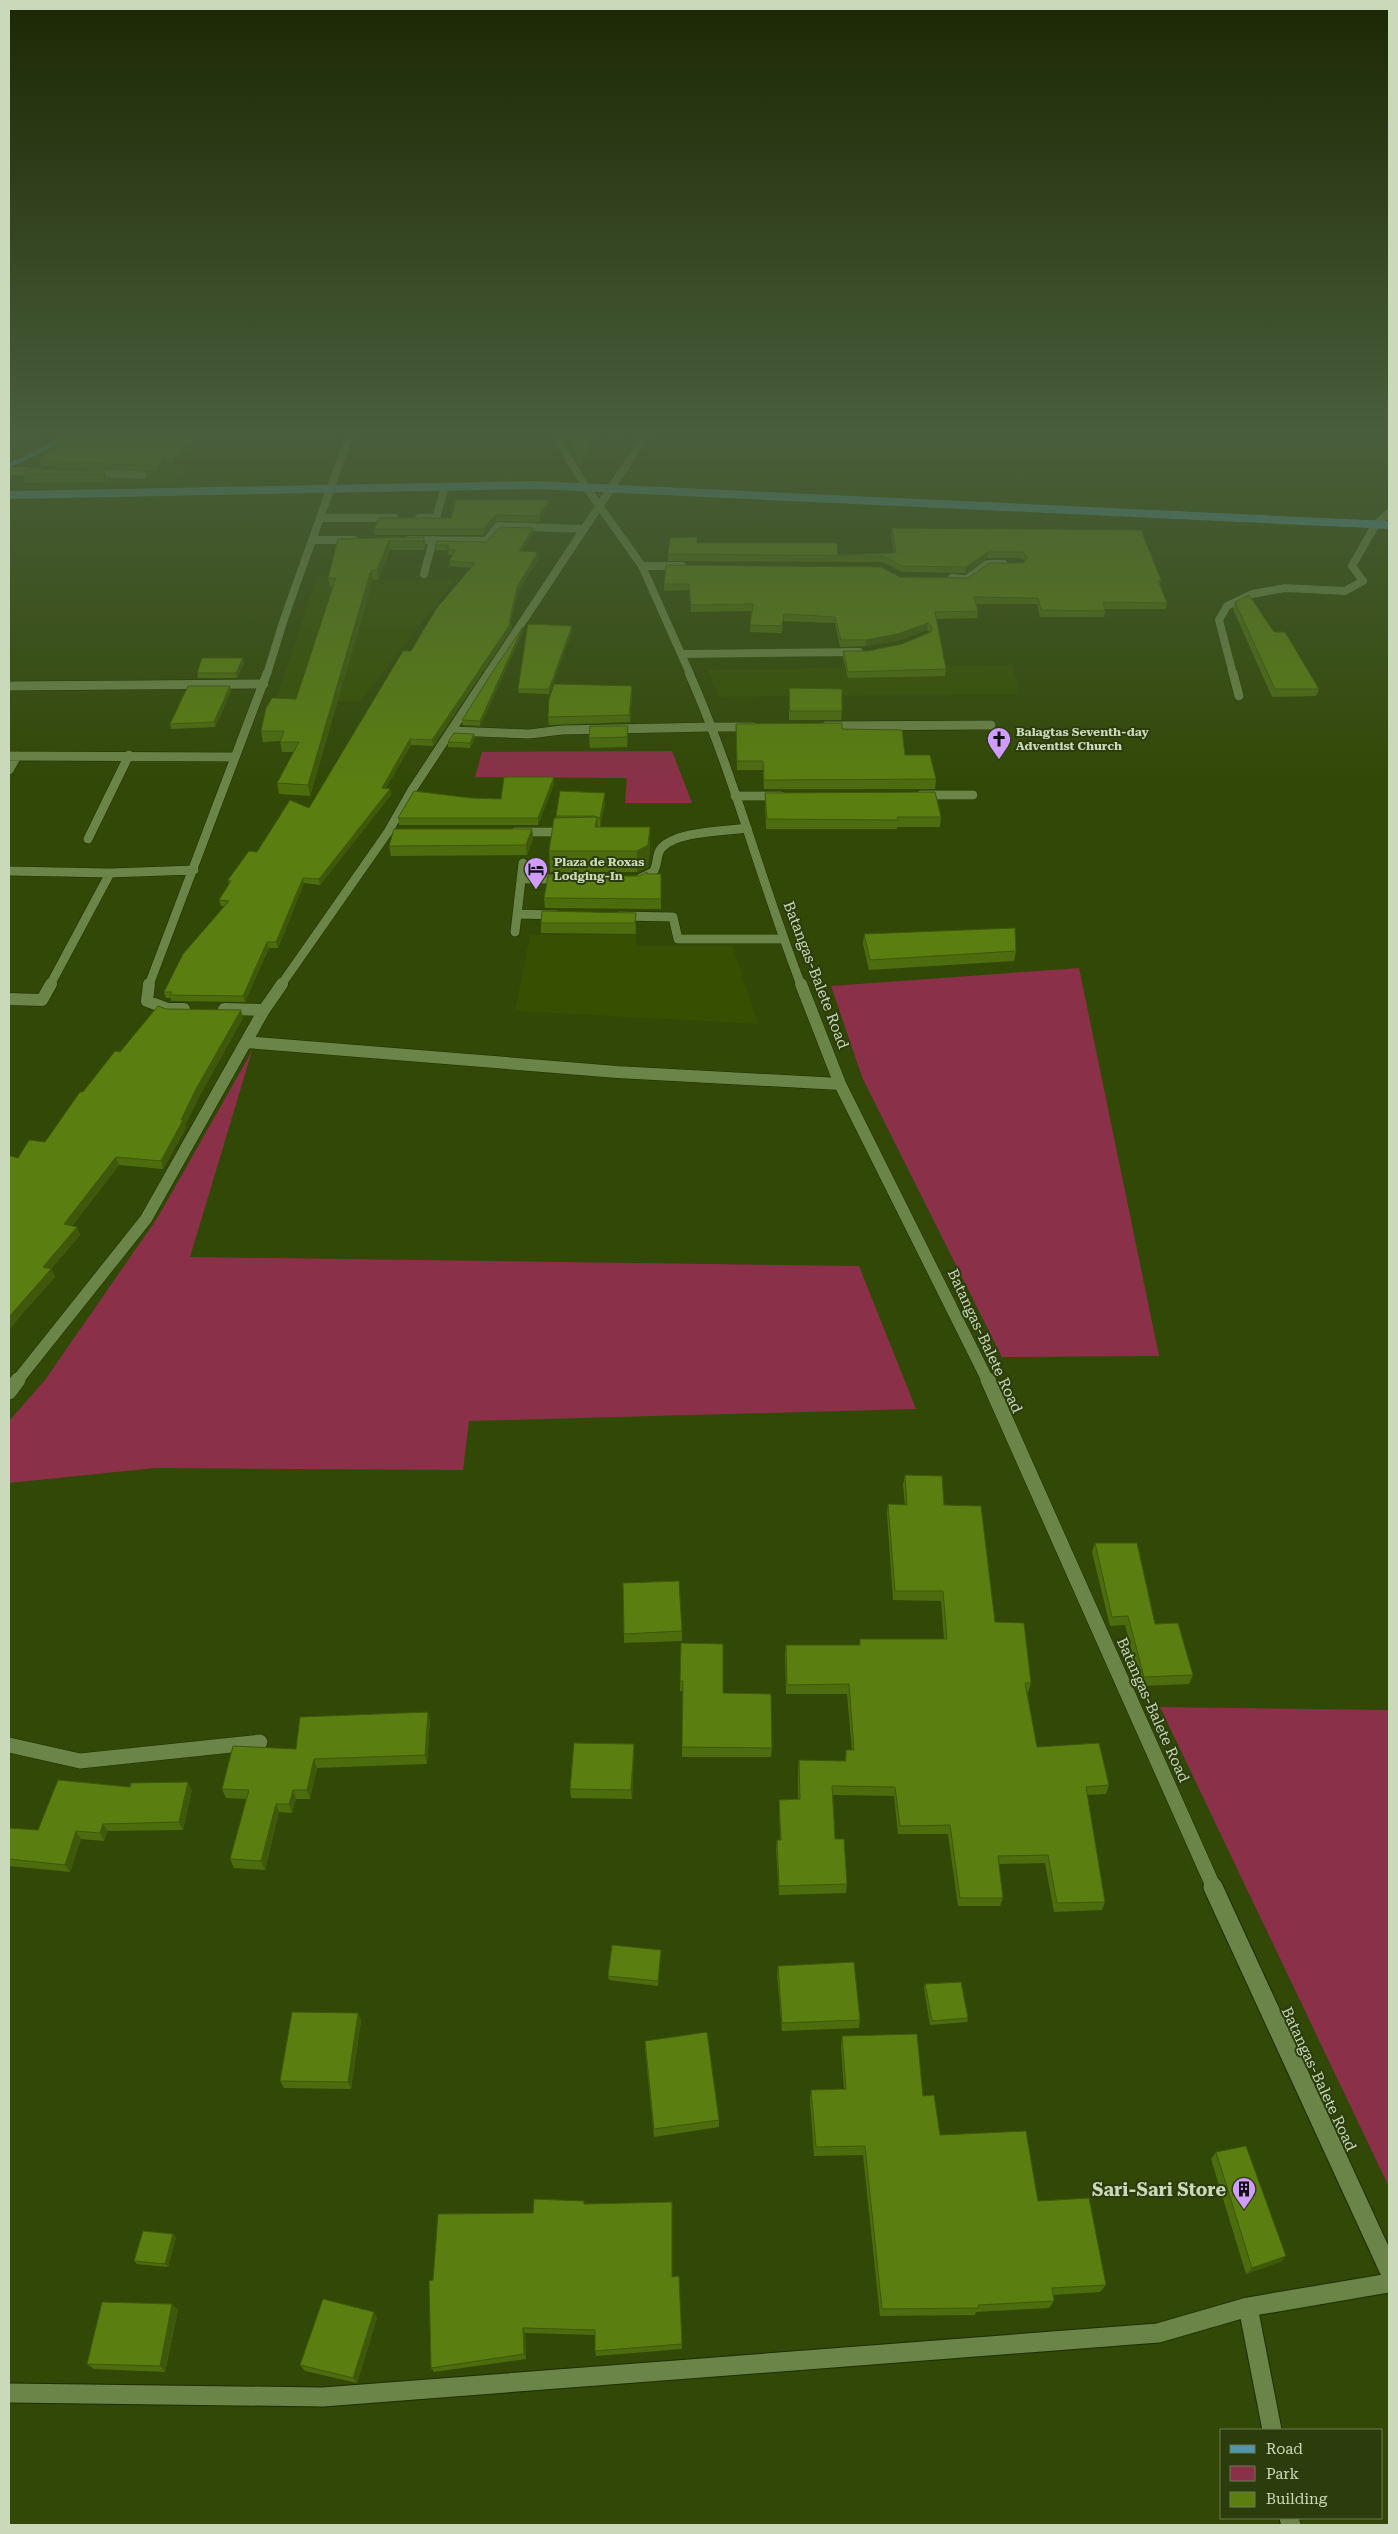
<svg xmlns="http://www.w3.org/2000/svg" width="1398" height="2534" font-family="'Roboto Serif',serif">
  <rect width="100%" height="100%" fill="#324806"/>
  <!-- built -->
  <path fill="#364f01" d="M67,459L189,464L175,483H19Z
    M317,577L455,580L361,701L276,700Z
    M1013,665L1019,694L719,697L708,670Z
    M530,935H636L637,946H733L758,1024L515,1011Z"/>
  <!-- green -->
  <path fill="#8a3048" d="M672,751L692,803H625L627,778L475,777L482,752Z
    M1079,968L1159,1356L1002,1357L862,1077L831,986Z
    M252,1051L190,1257L859,1266L916,1409L469,1421L463,1470L155,1468L9,1483V1421L45,1380L158,1217Z
    M1160,1707L1389,1710V2187Z"/>
  <g fill="none" stroke-linecap="round" stroke-linejoin="round">
    <!-- lane-far1 casing -->
    <g stroke="#1c2d00" stroke-width="8">
      <path id="lane-far1" d="M9,471L42,472
        M90,473L142,475
        M1233,674L1219,620L1227,606L1252,594L1285,588L1345,591L1363,581L1352,566L1376,524"/>
    </g>
    <!-- lane casing -->
    <g stroke="#1c2d00" stroke-width="10">
      <path id="lane" d="M1233,673L1239,696
        M451,731L529,734L562,730L713,727
        M521,879H564
        M639,879L653,872C658,865 656,857 660,850C673,831 726,831 747,828
        M517,914L557,915
        M619,916L673,917L678,939H783
        M515,932L523,863"/>
    </g>
    <!-- street-far4 casing -->
    <g stroke="#1c2d00" stroke-width="8">
      <path id="street-far4" d="M321,518H394
        M419,518H436L445,487
        M1376,524L1389,513
        M314,540H354
        M409,540L486,541L498,526L584,529
        M642,566H682
        M424,574L433,540
        M952,578L967,579L987,564H1004
        M682,654L859,652
        M267,674L284,619L351,431
        M488,674L649,431"/>
    </g>
    <!-- street-far3 casing -->
    <g stroke="#1c2d00" stroke-width="10">
      <path id="street-far3" d="M9,686L264,684
        M826,726L991,725
        M713,727H754
        M9,756L235,757
        M9,770L17,756
        M921,795H973
        M735,796H781
        M515,832H568
        M88,839L129,755
        M9,871L110,873L194,870
        M50,985L110,873
        M149,985L267,673
        M281,985L388,832L412,790L489,673"/>
    </g>
    <!-- street-far2 casing -->
    <g stroke="#1c2d00" stroke-width="13">
      <path id="street-far2" d="M149,984L147,1001L168,1009H184
        M9,999L42,1000L51,984
        M224,1009L264,1010
        M246,1042L617,1072L840,1084
        M17,1381L146,1219L264,1010L282,984"/>
    </g>
    <!-- street-far1 casing -->
    <g stroke="#1c2d00" stroke-width="16">
      <path id="street-far1" d="M9,1392L18,1380
        M9,1745L80,1761L260,1742"/>
    </g>
    <!-- street casing -->
    <g stroke="#1c2d00" stroke-width="21">
      <path id="street" d="M1248,2307L1272,2430
        M9,2393L323,2397L1158,2333L1248,2307L1389,2283
        M1289,2518L1291,2525"/>
    </g>
    <!-- secondary-far4 casing -->
    <g stroke="#1c2d00" stroke-width="8">
      <path id="secondary-far4" d="M552,431L586,487L642,566L690,674"/>
    </g>
    <!-- secondary-far3 casing -->
    <g stroke="#1c2d00" stroke-width="10">
      <path id="secondary-far3" d="M689,673C734,774 761,882 801,985"/>
    </g>
    <!-- secondary-far2 casing -->
    <g stroke="#1c2d00" stroke-width="13">
      <path id="secondary-far2" d="M801,984L840,1084L988,1381"/>
    </g>
    <!-- secondary-far1 casing -->
    <g stroke="#1c2d00" stroke-width="16">
      <path id="secondary-far1" d="M988,1380L1214,1888"/>
    </g>
    <!-- secondary casing -->
    <g stroke="#1c2d00" stroke-width="21">
      <path id="secondary" d="M1213,1887L1389,2270"/>
    </g>
    <!-- primary casing -->
    <g stroke="#1c2d00" stroke-width="8">
      <path id="primary" d="M9,495L535,485L1389,525"/>
    </g>
    <!-- highway casing -->
    <g stroke="#1c2d00" stroke-width="1">
      <path id="highway" d="M76,431H86L9,468V463Z"/>
    </g>
    <!-- lane-far1 -->
    <use href="#lane-far1" stroke="#6b8447" stroke-width="8"/>
    <!-- lane -->
    <use href="#lane" stroke="#6b8447" stroke-width="9"/>
    <!-- street-far4 -->
    <use href="#street-far4" stroke="#6b8447" stroke-width="8"/>
    <!-- street-far3 -->
    <use href="#street-far3" stroke="#6b8447" stroke-width="9"/>
    <!-- street-far2 -->
    <use href="#street-far2" stroke="#6b8447" stroke-width="12"/>
    <!-- street-far1 -->
    <use href="#street-far1" stroke="#6b8447" stroke-width="15"/>
    <!-- street -->
    <use href="#street" stroke="#6b8447" stroke-width="19"/>
    <!-- secondary-far4 -->
    <use href="#secondary-far4" stroke="#6b8447" stroke-width="8"/>
    <!-- secondary-far3 -->
    <use href="#secondary-far3" stroke="#6b8447" stroke-width="9"/>
    <!-- secondary-far2 -->
    <use href="#secondary-far2" stroke="#6b8447" stroke-width="12"/>
    <!-- secondary-far1 -->
    <use href="#secondary-far1" stroke="#6b8447" stroke-width="15"/>
    <!-- secondary -->
    <use href="#secondary" stroke="#6b8447" stroke-width="19"/>
    <!-- primary -->
    <use href="#primary" stroke="#5395ac" stroke-width="8"/>
    <!-- highway -->
    <use href="#highway" fill="#43a1f0" fill-rule="evenodd"/>
  </g>
  <!-- wall -->
  <path fill="#4d6c0e" d="M79,431H339L337,435H262L202,438L174,464L165,463L158,471L40,466L39,461Z
    M567,431H598L581,467L577,462Z
    M105,471L107,480L105,482L25,483L23,474Z
    M549,506L540,522L496,521L483,535H374V529L451,518Z
    M533,528V533L522,551L539,558L518,592L510,623H511L512,628L433,746L411,745L386,788L390,789L391,795L320,885L304,883L278,948H269L245,1002L171,1001V998H166L164,992L224,906H221L219,900L229,884L228,880L257,852L309,808L411,651L471,568L450,566L449,561L453,555H448V550H436V545L486,542Z
    M892,528L1141,530L1161,580L1160,584L1167,603L1166,609H1105V611L1104,617H1040L1037,604H976L978,611L977,618L936,619L946,669L945,676L848,678L843,658V651H868L902,644L930,632L927,630L897,641L865,646L840,647L835,623L783,621L782,633L750,632L752,611L691,612L689,590L664,591V584L900,577L968,578L1023,563L1025,561L1022,558H987L965,573L902,572L882,562L668,561V554L697,543L838,555L894,553L891,535Z
    M424,537L426,546L424,550H390L378,580L373,579L310,796L279,794L277,783L294,752H282L280,741L263,742L261,731L296,699L333,587H330L328,578L338,539Z
    M1235,602L1319,689L1316,696L1272,697L1233,609Z
    M572,626V631L549,694L519,693L518,689Z
    M523,632L480,726L463,725L462,720Z
    M243,658L244,663L237,678H198L197,673Z
    M789,688L842,711L841,720H789Z
    M231,691L215,727L171,729L170,724Z
    M632,694L630,722L549,725L548,717Z
    M736,724L842,729L905,755L936,779L935,789H764L763,770H737Z
    M628,726V735L627,747L590,748L589,738Z
    M474,734L475,738L470,748L448,747V742Z
    M554,784L538,825H399L398,818L471,798L501,799Z
    M765,793L941,817L940,827H897V829H766L765,802Z
    M605,803L600,827L650,848L648,867L637,872H550L549,851L556,816Z
    M532,829L533,839L527,855L391,856L389,846Z
    M661,874V909L545,908L544,898L639,876Z
    M636,913V934L541,933V923Z
    M864,934L1016,951L1014,961L869,970L863,944Z
    M166,1009L243,1018L199,1097L185,1125L186,1128L163,1169L119,1165L72,1226L77,1227L80,1235L51,1269L55,1277L22,1314L9,1330V1159L18,1158L45,1142L83,1092L120,1052Z
    M905,1475L944,1505L995,1622L1031,1683L1028,1693H1027L1037,1747L1109,1785L1106,1794L1087,1795L1105,1902L1102,1910L1054,1912L1045,1863L999,1864L1003,1898L1000,1906H958L948,1834H898L894,1796L833,1795L835,1839L847,1884L846,1893L779,1895L776,1849L777,1840H780L779,1809V1800L798,1799V1769L799,1760L845,1761L846,1750H852L847,1694H786L785,1654L786,1645H859L860,1639H944L941,1601L893,1600L887,1514L888,1504L905,1505L903,1485Z
    M1095,1543L1193,1675L1189,1684L1141,1686L1125,1625L1110,1626L1092,1552Z
    M682,1631V1641L624,1643V1634Z
    M681,1643L723,1693L772,1748L771,1757H682L683,1691H680Z
    M430,1721L427,1764L317,1768L310,1799H296L292,1813L279,1812L265,1870L234,1868L230,1859L247,1799L226,1798L222,1789L296,1749Z
    M634,1744V1754L632,1799L571,1798L570,1789Z
    M130,1787L192,1790L183,1830L108,1831L104,1841L81,1839L70,1872L9,1866V1828L38,1830Z
    M661,1950L658,1986L609,1980L608,1976Z
    M778,1966L860,2020L859,2028L782,2031L777,1974Z
    M925,1984L968,2018L967,2022L930,2025L924,1988Z
    M358,2013L361,2021L351,2089L284,2088L280,2081Z
    M842,2036L923,2096L940,2135L1038,2201L1106,2285L1100,2292L1053,2295L1054,2301L1049,2308L976,2312L975,2315L880,2316L863,2155L814,2156L810,2100L811,2090L844,2089L841,2046Z
    M645,2048L719,2120V2127L654,2137Z
    M1216,2152L1286,2256L1280,2262L1246,2274L1211,2159Z
    M585,2204L672,2277L679,2276L682,2349L596,2356L595,2351V2335L525,2333L526,2359L434,2372L431,2368L433,2280L533,2213Z
    M176,2237L168,2267L137,2264L134,2261Z
    M172,2304L178,2310L165,2372L94,2369L87,2364Z
    M377,2318L357,2383L305,2371L300,2365Z"/>
  <!-- shaded-wall -->
  <path fill="#3f580b" d="M40,431H53L9,451V445Z
    M595,431H598L581,467L580,462Z
    M624,431H628L613,448V442Z
    M201,433L202,438L174,464L173,459Z
    M164,458L165,463L158,471L157,466Z
    M105,471L107,480L105,482L103,474Z
    M549,500V506L540,522L539,516Z
    M496,515V521L483,535V529Z
    M533,528V533L519,556V551Z
    M424,537L426,546L424,550L423,541Z
    M389,541L390,550L378,580L377,570Z
    M538,552L539,558L518,592L510,625L511,623L512,628L433,746L432,740L509,623L517,587Z
    M988,552L987,558L965,573L966,567Z
    M371,570L373,579L310,796L308,785Z
    M928,623L927,630L897,641L865,646L866,640Z
    M572,626V631L549,694V689Z
    M523,627V632L480,726V721Z
    M243,658L244,663L237,678L236,673Z
    M230,686L231,691L215,727L214,722Z
    M632,686V694L630,722L629,715Z
    M628,726V735L627,747V737Z
    M474,734L475,738L470,748V743Z
    M410,739L411,745L383,793L382,788Z
    M554,777V784L538,825V818Z
    M390,789L391,795L320,885L319,879Z
    M605,793V803L600,828V818Z
    M597,817L598,838L595,827Z
    M650,827V848L648,867L637,872V851Z
    M532,829L533,839L527,855L526,845Z
    M303,878L304,883L278,948L276,942Z
    M636,913V934L635,923Z
    M267,942L269,948L245,1002L243,996Z
    M241,1010L243,1018L199,1097L185,1125L186,1128L163,1169L161,1161L196,1089Z
    M116,1157L119,1165L67,1232L64,1224Z
    M77,1227L80,1235L51,1269L55,1277L22,1314L9,1330V1317L43,1267Z
    M428,1712L430,1721L427,1764L425,1755Z
    M634,1744V1754L632,1799L631,1790Z
    M314,1759L317,1768L310,1799L307,1790Z
    M188,1782L192,1790L183,1830L179,1822Z
    M293,1790L296,1799L292,1813L289,1804Z
    M276,1804L279,1812L265,1870L261,1861Z
    M103,1824L108,1831L104,1841L100,1833Z
    M76,1831L81,1839L70,1872L65,1865Z
    M358,2013L361,2021L351,2089L348,2082Z
    M173,2234L176,2237L168,2267L165,2264Z
    M1286,2256L1280,2262L1246,2274L1252,2268Z
    M172,2304L178,2310L165,2372L160,2366Z
    M374,2312L377,2318L357,2383L353,2378Z
    M523,2328L525,2333L526,2359L524,2354Z"/>
  <!-- building -->
  <path fill="#5a7e10" stroke="#3f580b" d="M9,431H40L9,445Z
    M79,431H238L201,433L173,459L164,458L157,466L39,461L58,441Z
    M568,431H595L580,462L577,457Z
    M615,431H624L613,442Z
    M28,469L105,471L103,474H23Z
    M456,500H549L539,516L496,515L483,529H374L379,518H451Z
    M500,527L533,528L519,551L538,552L517,587L509,623H511L432,740L410,739L382,788L390,789L319,879L303,878L276,942H267L243,996L170,995L172,992H164L183,954L229,901L219,900L231,881L228,880L249,851L257,852L290,800L309,808L403,651H411L436,609L475,563L449,561L456,550L447,549L449,545H436L437,541L486,542Z
    M892,528L1141,530L1161,580H1158L1167,603L1103,602L1105,611L1041,610L1038,598L974,597L978,611L935,612L946,669L848,672L843,651H868L902,644L931,632L932,627L928,623L898,634L866,640H841L835,617L784,614L782,626L750,625L753,604L691,605L689,584H664L666,565L881,567L900,577L968,578L990,563H1023L1028,557L1023,552H988L966,567L902,566L883,556L668,554L670,538L697,537V543H837L838,555L896,553Z
    M424,537L423,541H389L377,570H371L308,785L277,783L299,742H280L284,731H261L266,708L272,698L296,699L336,578H328L338,539Z
    M1249,595L1274,632H1285L1319,689H1275L1235,602Z
    M528,624L572,626L549,689H518Z
    M523,627L480,721L462,720L495,668Z
    M202,658H243L236,673H197Z
    M554,684L632,686L629,715L548,717L549,699Z
    M188,686H230L214,722L170,724Z
    M789,688L842,689V711H790Z
    M842,723V729L902,730L905,755H930L936,779L764,780L763,761H737L736,724Z
    M590,726H628L627,737L589,738Z
    M454,733L474,734L470,743L448,742Z
    M504,777H554L538,818H398L414,791L471,798L501,799Z
    M560,791L605,793L600,818L594,816H556Z
    M935,792L941,817H897L898,820L767,819L765,793Z
    M597,817L595,827H650L648,845L637,851H549L554,818Z
    M394,829H532L526,845L389,846Z
    M647,872V874H661V899L544,898L548,876H639Z
    M542,911L636,913L635,923H541Z
    M1015,928L1016,951L870,960L864,934Z
    M158,1006L166,1009L241,1010L196,1089L181,1120H183L161,1161L116,1157L64,1224L77,1227L43,1267L51,1269L9,1317V1159L10,1156L18,1158L29,1140L45,1142L80,1092H83L115,1051L120,1052Z
    M905,1475L942,1476L944,1505L981,1506L995,1622L1024,1623L1031,1683H1025L1037,1747L1099,1743L1109,1785L1086,1787L1105,1902L1057,1903L1048,1855L998,1856L1003,1898H960L950,1825L900,1826L895,1787L832,1786L835,1839H844L847,1884L779,1886L777,1840H781L779,1800L800,1799L799,1760L846,1761V1750H854L849,1684L787,1685L786,1645H860V1639H947L943,1591H895L888,1504L907,1505Z
    M1095,1543H1137L1155,1624L1178,1623L1193,1675L1144,1677L1128,1616L1112,1617Z
    M679,1581L682,1631L624,1634L623,1583Z
    M681,1643L723,1644V1693L771,1694L772,1748L682,1747L683,1681H680Z
    M428,1712L425,1755L314,1759L307,1790H293L289,1804H276L261,1861L230,1859L249,1790L222,1789L233,1746L296,1749L300,1717Z
    M574,1743L634,1744L631,1790L570,1789Z
    M58,1780L130,1787L131,1783L188,1782L179,1822L103,1824L100,1833L76,1831L65,1865L9,1859V1828L38,1830Z
    M612,1945L661,1950L658,1981L608,1976Z
    M854,1962L860,2020L782,2023L778,1966Z
    M961,1982L968,2018L932,2021L925,1984Z
    M292,2012L358,2013L348,2082L280,2081Z
    M707,2032L719,2120L654,2129L645,2041Z
    M917,2034L923,2096L934,2095L940,2135L1026,2131L1038,2201L1089,2198L1106,2285L1052,2288L1054,2301L978,2305L979,2308L882,2309L865,2146L816,2147L811,2090L846,2089L842,2036Z
    M1246,2146L1286,2256L1252,2268L1216,2152Z
    M534,2199L584,2201V2204L672,2202V2277L679,2276L682,2344L595,2351V2330L523,2328L524,2354L431,2368L429,2281L433,2280L438,2214L533,2213Z
    M143,2231L173,2234L165,2264L134,2261Z
    M323,2299L374,2312L353,2378L300,2365Z
    M102,2302L172,2304L160,2366L87,2364Z"/>
  <!-- sky -->
  <linearGradient id="sky" x2="0" y2="1"><stop stop-color="#1c2803"/><stop offset="0.55" stop-color="#495e3b"/><stop offset="1" stop-color="#495e3b" stop-opacity="0"/></linearGradient>
  <rect width="1398" height="786" fill="url(#sky)"/>
  <!-- icons -->
  <defs>
    <g id="church-pin" transform="scale(1.25)"><path d="M0 17L-7.5 6A9.5 9.5 0 1 1 7.5 6Z" fill="#d09dfe" stroke="#2b3c0d"/><path d="M-1.2-6h2.4v3.5h3.3v2.4h-3.3V6h-2.4V-.1h-3.3v-2.4h3.3Z" fill="#111"/></g>
    <g id="hotel-pin" transform="scale(1.25)"><path d="M0 17L-7.5 6A9.5 9.5 0 1 1 7.5 6Z" fill="#d09dfe" stroke="#2b3c0d"/><path d="M-6-4.5h1.5V1H6V5H4.5V3h-9V5H-6ZM-4 0a1.8 1.8 0 1 1 3.6 0ZM.5 0V-2.5h3Q6-2.5 6 0Z" fill="#111"/></g>
    <g id="building-pin" transform="scale(1.25)"><path d="M0 17L-7.5 6A9.5 9.5 0 1 1 7.5 6Z" fill="#d09dfe" stroke="#2b3c0d"/><path d="M-4-6H4V6H1V3H-1V6H-4ZM-2.5-4.3h1.7v1.8h-1.7ZM.8-4.3h1.7v1.8H.8ZM-2.5-1h1.7V.8h-1.7ZM.8-1h1.7V.8H.8Z" fill="#111"/></g>
  </defs>
  <g fill-rule="evenodd">
    <use href="#church-pin" x="999" y="739"/>
    <use href="#hotel-pin" x="536" y="869"/>
    <use href="#building-pin" x="1244" y="2189"/>
  </g>
  <g text-anchor="middle" dominant-baseline="central" stroke-width="4" stroke-linejoin="round" paint-order="stroke">
    <!-- far-poi labels -->
    <g font-size="12" font-weight="bold" fill="#cad9b9" stroke="#2b3c0d" text-anchor="start">
      <text x="1016" y="732">Balagtas Seventh-day<tspan x="1016" dy="14">Adventist Church</tspan></text>
      <text x="554" y="862">Plaza de Roxas<tspan x="554" dy="14">Lodging-In</tspan></text>
    </g>
    <!-- street labels -->
    <g font-size="15" fill="#cad9b9" stroke="#2b3c0d">
      <text transform="translate(816 975) rotate(69)">Batangas-Balete Road</text>
      <text transform="translate(985 1341) rotate(65)">Batangas-Balete Road</text>
      <text transform="translate(1153 1710) rotate(66)">Batangas-Balete Road</text>
      <text transform="translate(1319 2079) rotate(65)">Batangas-Balete Road</text>
    </g>
    <!-- near-poi labels -->
    <g font-size="18" font-weight="bold" fill="#cad9b9" stroke="#2b3c0d" text-anchor="end">
      <text x="1226" y="2189">Sari-Sari Store</text>
    </g>
  </g>
  <!-- border -->
  <rect width="1398" height="2534" fill="none" stroke="#cad9b9" stroke-width="20"/>
  <!-- legend -->
  <rect x="1220" y="2429" width="162" height="90" fill="#2b3c0d" stroke="#6b7b52"/>
  <rect x="1230" y="2445" width="25" height="8" fill="#5395ac" stroke="#6b7b52"/>
  <text x="1266" y="2454" font-size="15" fill="#cad9b9">Road</text>
  <rect x="1230" y="2466" width="25" height="15" fill="#8a3048" stroke="#6b7b52"/>
  <text x="1266" y="2479" font-size="15" fill="#cad9b9">Park</text>
  <rect x="1230" y="2492" width="25" height="15" fill="#5a7e10" stroke="#6b7b52"/>
  <text x="1266" y="2504" font-size="15" fill="#cad9b9">Building</text>
</svg>
